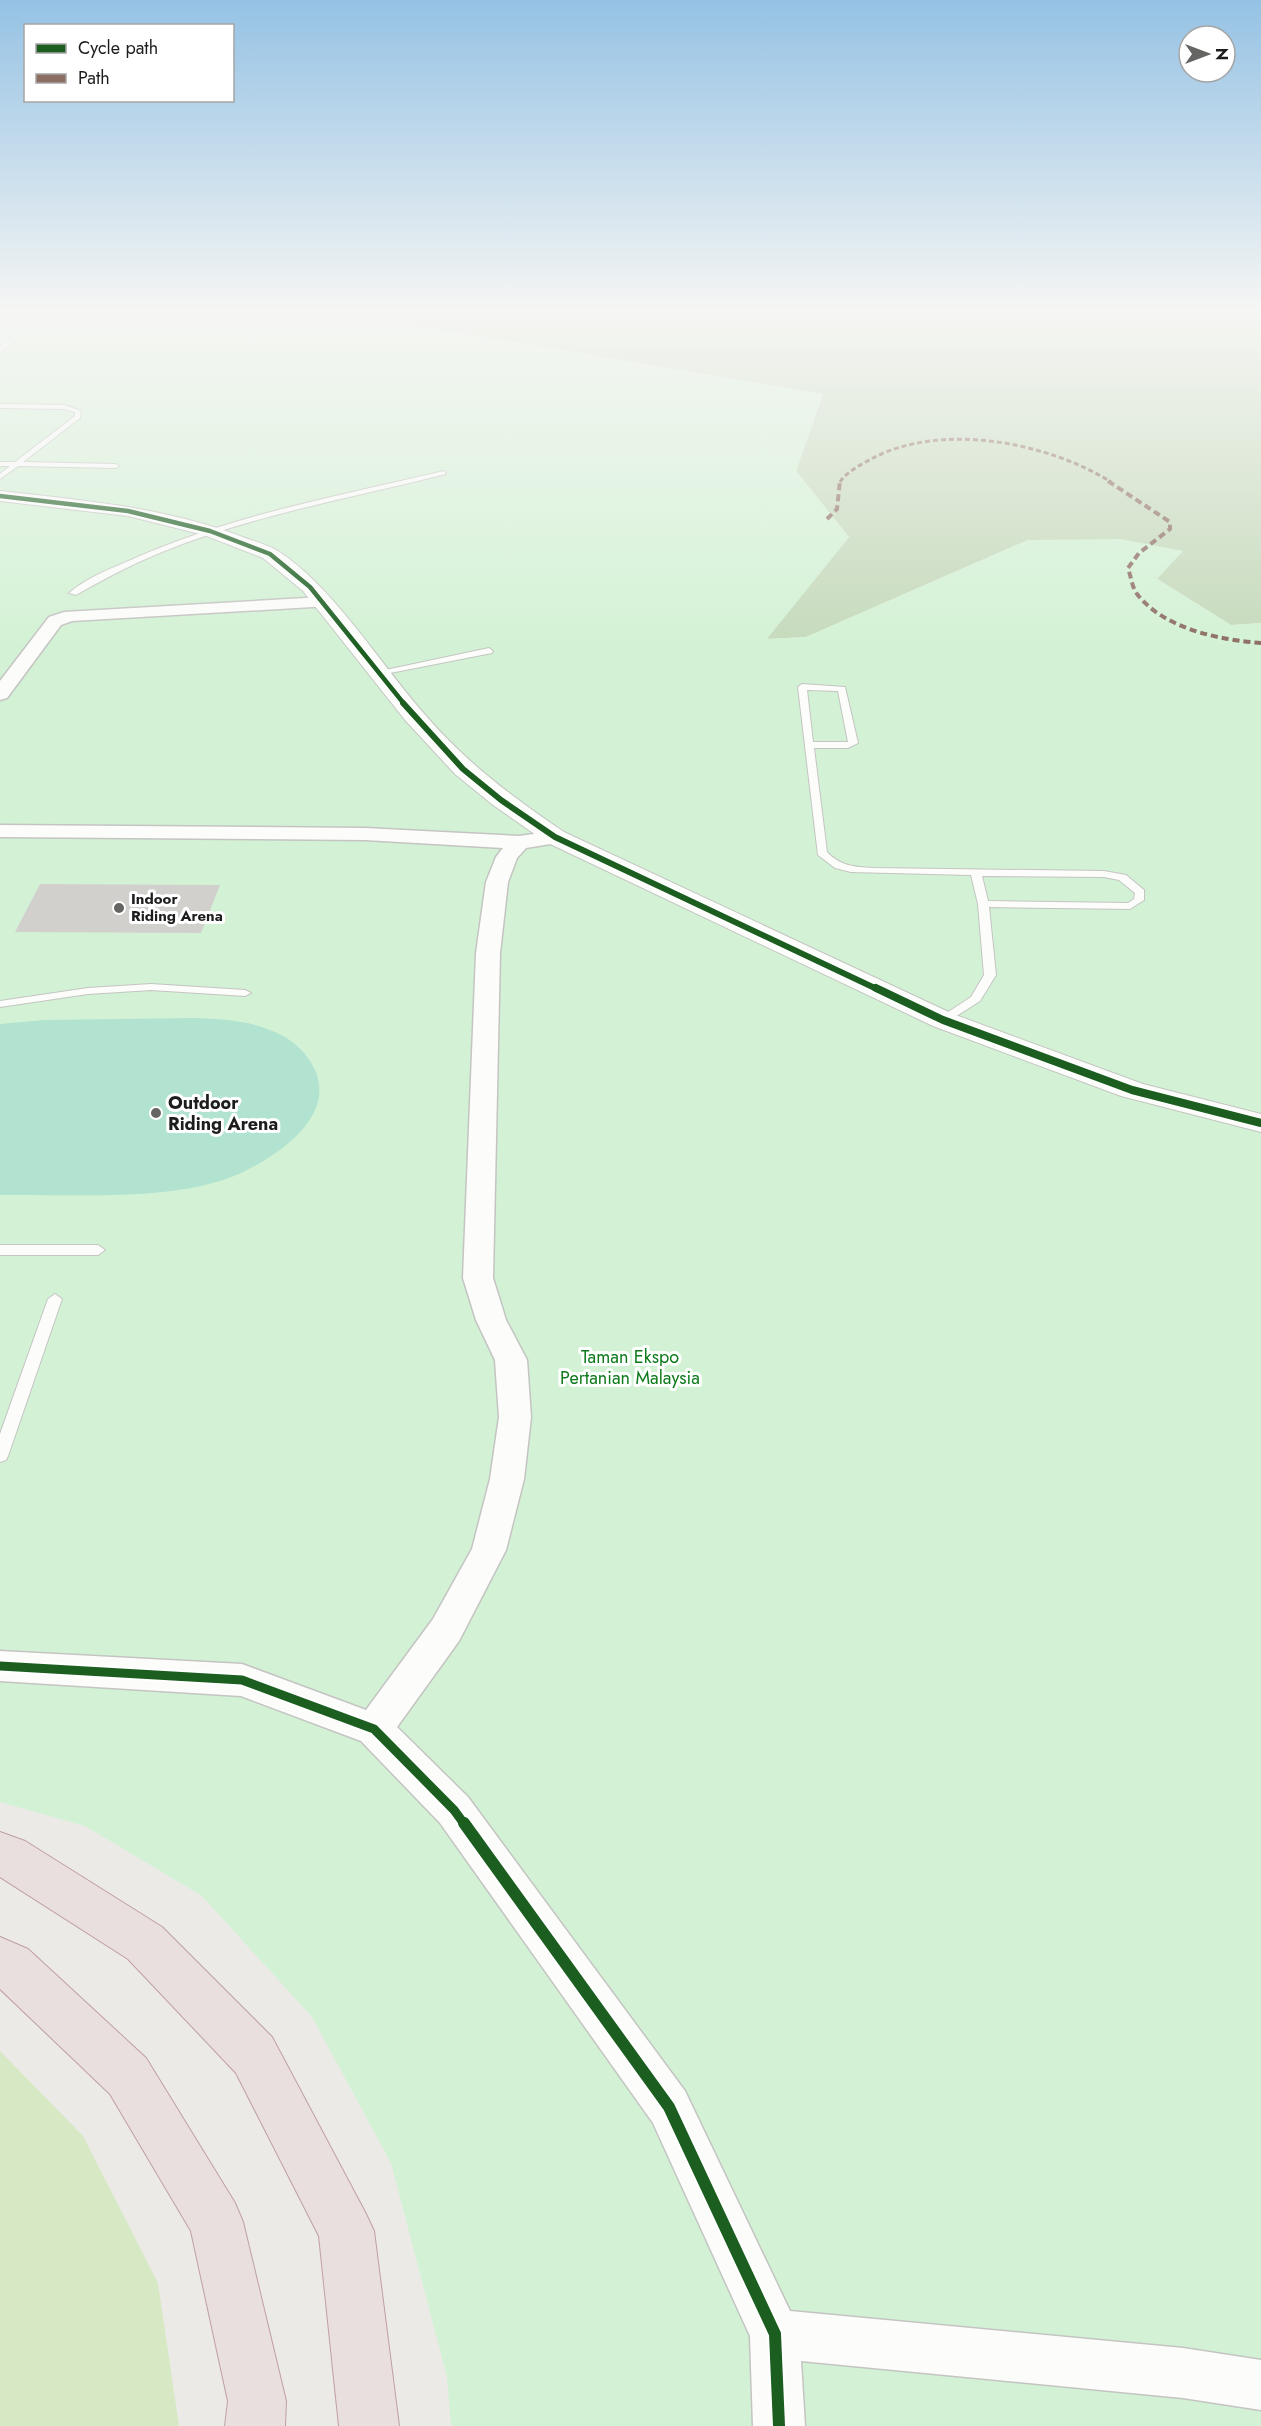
<svg xmlns="http://www.w3.org/2000/svg" width="1261" height="2426" font-family="Jost,sans-serif">
  <rect width="100%" height="100%" fill="#ebeae6"/>
  <!-- grass -->
  <path fill="#d7e9c4" d="M0,2051L83,2136L158,2283L179,2426H0Z"/>
  <!-- forest -->
  <path fill="#c5dabb" d="M312,308H1261V623L1231,625L1156,578L1183,551L1028,540L806,637L766,639L849,537L796,471L823,394Z"/>
  <!-- park -->
  <path fill="#d3f2d5" d="M0,308H312L823,394L796,471L849,537L767,639L806,637L1028,540L1120,539L1183,551L1157,579L1231,625L1261,623V2426H451L447,2377L391,2163L312,2017L202,1896L85,1826L0,1802Z"/>
  <!-- pitch -->
  <path fill="#b1e3d0" d="M195,1018C225,1019 256,1021 283,1036C296,1043 307,1054 314,1068C339,1118 272,1160 234,1176C169,1202 70,1194 0,1195V1024L44,1020Z"/>
  <!-- building -->
  <path fill="#d2d0cd" d="M40,884L220,885L201,933L15,932Z"/>
  <g fill="none" stroke-linecap="round" stroke-linejoin="round">
    <!-- service casing -->
    <g stroke="#c4c4c2" stroke-width="2">
      <path id="service" d="M9,341L14,342L0,352V347Z
        M0,404L64,405L81,411L80,418L23,462L116,464L119,466L116,468L18,466L0,479V474L10,466H0V462H15L75,416V412L64,409L0,408Z
        M444,471L446,474C351,498 253,515 162,552C132,564 104,579 76,595L69,593C86,578 112,568 133,559C232,515 339,496 444,471Z
        M489,648L493,651L492,653L380,675L376,672Z
        M802,684L845,687L858,743L848,748H814L827,852C840,866 855,867 873,868L1104,871L1126,875L1144,890V900L1130,909L989,907L996,975L980,1001L947,1022H939L937,1020L939,1018L971,997L984,975L978,904L971,875L851,872L835,868L818,855L798,687ZM807,690L838,691L848,742H813ZM982,876L1104,877L1119,880L1135,893L1134,899L1128,903L988,901Z
        M151,984L245,990L251,993L245,996L151,990L88,994L0,1007V1001L88,988Z
        M0,1245H98L105,1250L98,1255H0Z
        M55,1294L62,1299L8,1456L6,1460L0,1462V1434L48,1299Z"/>
    </g>
    <!-- minor casing -->
    <g stroke="#c4c4c2" stroke-width="3">
      <path id="minor" d="M323,597L329,598L332,602L329,606L72,621L61,625L7,698L0,700V681L49,617L64,612Z
        M0,825L365,828L519,836L555,831L563,832L566,837L563,842L526,848L517,858L508,882L500,953L493,1278L506,1320L527,1360L531,1417L524,1479L506,1550L459,1641L397,1727L468,1797L685,2091L790,2311L1183,2348L1261,2360V2410L1183,2398L801,2361L805,2426H753L750,2336L653,2123L440,1823L361,1741L241,1696L0,1681V1651L242,1664L366,1710L433,1619L472,1549L490,1479L499,1417L495,1360L476,1320L463,1278L476,953L486,882L496,857L503,848L365,840L0,837Z"/>
    </g>
    <!-- tertiary casing -->
    <g stroke="#c4c4c2" stroke-width="2">
      <path id="tertiary" d="M0,491C81,500 163,507 240,536C252,541 267,544 278,551C331,585 378,660 420,709C463,760 508,794 564,832L953,1014L1143,1084L1261,1114V1132L1121,1096L933,1026L546,842L493,805L455,774L405,720L303,591L263,558L204,535L128,516L0,501Z"/>
    </g>
    <!-- motorway casing -->
    <g stroke="#c09ea6" stroke-width="2">
      <path id="motorway" d="M0,1832L25,1841L162,1927L272,2037L365,2212L374,2231L399,2426H339L319,2236L236,2073L128,1959L0,1877Z
        M0,1937L28,1949L146,2058L235,2203L243,2222L286,2401L285,2426H225L228,2401L191,2231L110,2094L0,1989Z"/>
    </g>
    <!-- service -->
    <use href="#service" fill="#fcfcfb" fill-rule="evenodd"/>
    <!-- minor -->
    <use href="#minor" fill="#fcfcfb" fill-rule="evenodd"/>
    <!-- tertiary -->
    <use href="#tertiary" fill="#fcfcfb" fill-rule="evenodd"/>
    <!-- motorway -->
    <use href="#motorway" fill="#e9dfdf" fill-rule="evenodd"/>
    <!-- quiet-far1 -->
    <path stroke="#8d6e63" stroke-width="3" stroke-dasharray="5 3" stroke-linecap="butt" d="M1182,308L1211,315H1261
      M840,482C846,472 862,464 873,458C942,422 1047,442 1111,482"/>
    <!-- quiet -->
    <path stroke="#8d6e63" stroke-width="4" stroke-dasharray="7 4" stroke-linecap="butt" d="M1108,481L1170,522V529L1139,553L1128,568C1131,577 1132,587 1137,594C1164,629 1220,640 1261,643
      M827,519L837,509L840,481"/>
    <!-- cycleway-far4 casing -->
    <g stroke="#fff" stroke-width="7">
      <path id="cycleway-far4" d="M0,496L128,511L210,531L270,554L310,587L405,705"/>
    </g>
    <!-- cycleway-far3 casing -->
    <g stroke="#fff" stroke-width="9">
      <path id="cycleway-far3" d="M403,703L463,769L501,800L555,837L879,990"/>
    </g>
    <!-- cycleway-far2 casing -->
    <g stroke="#fff" stroke-width="11">
      <path id="cycleway-far2" d="M876,988L943,1020L1132,1090L1261,1123"/>
    </g>
    <!-- cycleway-far1 casing -->
    <g stroke="#fff" stroke-width="13">
      <path id="cycleway-far1" d="M0,1666L242,1680L374,1729L454,1810L465,1825"/>
    </g>
    <!-- cycleway casing -->
    <g stroke="#fff" stroke-width="16">
      <path id="cycleway" d="M464,1823L669,2107L775,2334L779,2426"/>
    </g>
    <!-- cycleway-far4 -->
    <use href="#cycleway-far4" stroke="#1b5e20" stroke-width="4.5"/>
    <!-- cycleway-far3 -->
    <use href="#cycleway-far3" stroke="#1b5e20" stroke-width="6"/>
    <!-- cycleway-far2 -->
    <use href="#cycleway-far2" stroke="#1b5e20" stroke-width="8"/>
    <!-- cycleway-far1 -->
    <use href="#cycleway-far1" stroke="#1b5e20" stroke-width="9"/>
    <!-- cycleway -->
    <use href="#cycleway" stroke="#1b5e20" stroke-width="12"/>
  </g>
  <!-- sky -->
  <linearGradient id="sky" x2="0" y2="1"><stop stop-color="#95c2e4"/><stop offset="0.48" stop-color="#f6f6f4"/><stop offset="1" stop-color="#f6f6f4" stop-opacity="0"/></linearGradient>
  <rect width="1261" height="648" fill="url(#sky)"/>
  <!-- markers -->
  <g fill="#656563" stroke="#fff" stroke-width="2">
    <circle cx="119" cy="908" r="6"/>
    <circle cx="156" cy="1113" r="6"/>
  </g>
  <g text-anchor="middle" dominant-baseline="central" stroke-width="6" stroke-linejoin="round" paint-order="stroke">
    <!-- far-poi labels -->
    <g font-size="15" font-weight="bold" fill="#1d1d1d" stroke="#fff" text-anchor="start">
      <text x="131" y="899">Indoor<tspan x="131" dy="17">Riding Arena</tspan></text>
    </g>
    <!-- poi labels -->
    <g font-size="18" font-weight="bold" fill="#1d1d1d" stroke="#fff" text-anchor="start">
      <text x="168" y="1103">Outdoor<tspan x="168" dy="21">Riding Arena</tspan></text>
    </g>
    <!-- park labels -->
    <g font-size="18" fill="#0c7a1a" stroke="#fff">
      <text x="630" y="1357">Taman Ekspo<tspan x="630" dy="21">Pertanian Malaysia</tspan></text>
    </g>
  </g>
  <!-- legend -->
  <rect x="24" y="24" width="210" height="78" fill="#ffffff" stroke="#a5a5a5" stroke-width="1.5"/>
  <rect x="36" y="44" width="30" height="9" fill="#1b5e20" stroke="#a5a5a5" stroke-width="1.5"/>
  <text x="78" y="54" font-size="18" fill="#1d1d1d">Cycle path</text>
  <rect x="36" y="74" width="30" height="9" fill="#8d6e63" stroke="#a5a5a5" stroke-width="1.5"/>
  <text x="78" y="84" font-size="18" fill="#1d1d1d">Path</text>
  <!-- north arrow -->
  <g transform="translate(1207 54) rotate(90)"><circle r="28" fill="#ffffff" stroke="#a5a5a5" stroke-width="1.5"/>
  <path d="M0-4.5L10 22L0 15L-10 22Z" fill="#656563"/>
  <text y="-9" font-size="16" font-weight="bold" text-anchor="middle" fill="#1d1d1d">N</text>
  </g>
</svg>
